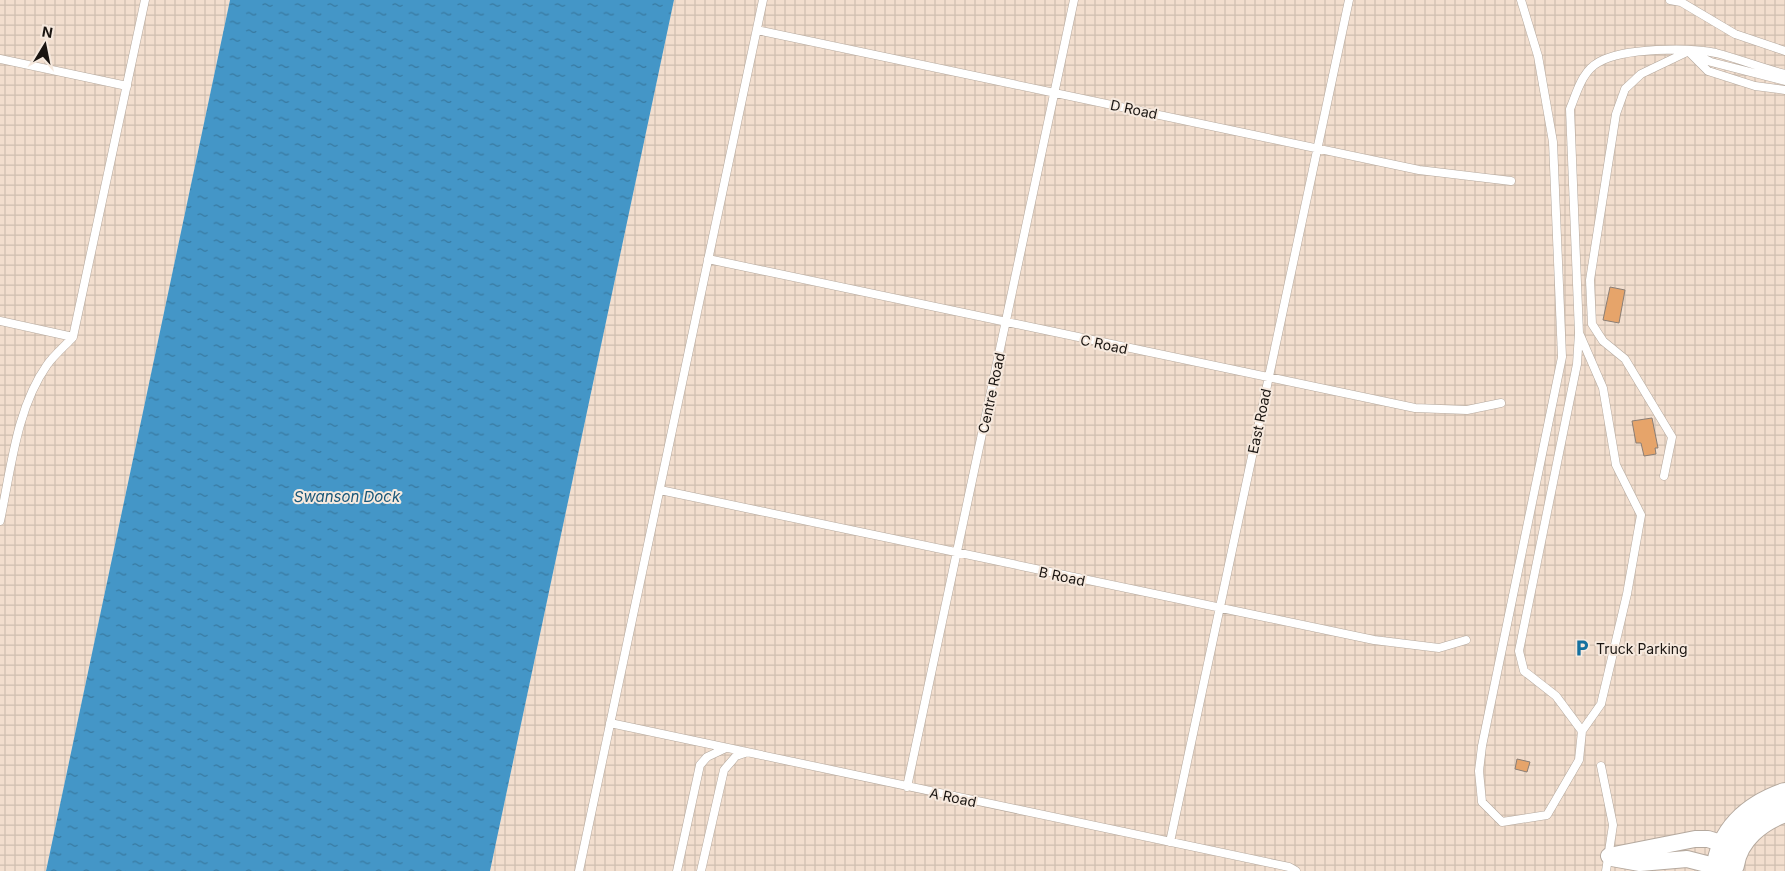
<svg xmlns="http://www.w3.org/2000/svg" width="1785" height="871" font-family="Inter,sans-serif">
  <defs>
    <pattern id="industrial-grid" width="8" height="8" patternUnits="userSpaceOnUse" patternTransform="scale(1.25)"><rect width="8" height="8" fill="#f2dece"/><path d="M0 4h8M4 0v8" fill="none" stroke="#cfbeb0"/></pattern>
    <pattern id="water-ripples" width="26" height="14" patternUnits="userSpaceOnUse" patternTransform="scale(1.25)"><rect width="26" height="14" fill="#4496c7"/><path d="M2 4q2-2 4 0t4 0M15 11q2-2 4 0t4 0" fill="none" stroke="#3879a0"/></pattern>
  </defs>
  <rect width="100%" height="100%" fill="#f6e9de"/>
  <!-- industrial -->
  <path fill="url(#industrial-grid)" d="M0,0H230L46,871H0Z
    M674,0H1785V871H490Z"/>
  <!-- water -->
  <path fill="url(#water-ripples)" d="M230,0H674L490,871H46Z"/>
  <!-- building -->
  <path fill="#e6a46a" stroke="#8b7e75" d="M1610,287L1625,290L1619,323L1603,320Z
    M1652,418L1658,448H1655L1656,454L1644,456L1641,443H1636L1632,421Z
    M1517,759L1530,762L1527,772L1515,769Z"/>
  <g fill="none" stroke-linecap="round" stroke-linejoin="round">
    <!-- lane casing -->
    <g stroke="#b5a99e" stroke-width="9">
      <path id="lane" d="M1521,0L1538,56L1553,142L1562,357L1482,746L1479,771L1482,802L1502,822L1547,815L1579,760L1582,731L1556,696L1524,671L1519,651L1577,364L1579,333L1570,109C1577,92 1582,71 1599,62C1623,48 1689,47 1716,53C1739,59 1762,68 1785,74
        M1670,0L1681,2L1735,34L1785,51
        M757,30L1419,170L1511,181
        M1688,51L1708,71L1755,86L1785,90
        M1695,54L1711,62L1785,81
        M0,59L127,86
        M708,259L1415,408L1467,410L1501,403
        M0,321L73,337
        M1580,335L1603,388L1616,465L1641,515L1627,594L1601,704L1582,731
        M1664,476L1672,437L1625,359L1603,341L1592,324L1590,280L1616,114L1625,89L1641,74L1687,52
        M660,490L1374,640L1439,648L1466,640
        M0,521C11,470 16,409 47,365C54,355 65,346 73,337L145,0
        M610,723L1289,867L1296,871
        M1601,766L1613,825L1606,871
        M907,787L1074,0
        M1170,842L1349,0
        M579,871L763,0
        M677,871L700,765L707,757L726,748
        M701,871L724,770L736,756L745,753"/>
    </g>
    <!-- street casing -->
    <g stroke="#b5a99e" stroke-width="18">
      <path id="street" d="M1609,856L1695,839H1708L1724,844
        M1612,858L1640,863L1687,859L1718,867"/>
    </g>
    <!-- secondary casing -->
    <g stroke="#b5a99e" stroke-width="24">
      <path id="secondary" d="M1733,865C1737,838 1760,820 1785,811
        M1717,871C1721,831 1748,807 1785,794"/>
    </g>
    <!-- lane -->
    <use href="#lane" stroke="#fff" stroke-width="8"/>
    <!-- street -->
    <use href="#street" stroke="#fff" stroke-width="16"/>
    <!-- secondary -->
    <use href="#secondary" stroke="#fff" stroke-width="22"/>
  </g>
  <!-- icons -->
  <defs>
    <g id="parking-bare" transform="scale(1.35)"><path d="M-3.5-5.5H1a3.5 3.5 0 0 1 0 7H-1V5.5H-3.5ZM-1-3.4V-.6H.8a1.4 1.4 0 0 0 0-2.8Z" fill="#14709f" stroke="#f6e9de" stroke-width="2.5" paint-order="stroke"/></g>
  </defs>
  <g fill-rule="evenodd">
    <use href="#parking-bare" x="1582" y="648"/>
  </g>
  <g text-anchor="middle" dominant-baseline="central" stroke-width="4" stroke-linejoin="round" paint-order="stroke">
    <!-- street labels -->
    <g font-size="14" fill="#1a1511" stroke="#f6e9de">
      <text transform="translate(1134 109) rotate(12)">D Road</text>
      <text transform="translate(1104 344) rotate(12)">C Road</text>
      <text transform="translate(991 393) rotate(-78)">Centre Road</text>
      <text transform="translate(1259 421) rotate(-78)">East Road</text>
      <text transform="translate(1062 576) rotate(12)">B Road</text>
      <text transform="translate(953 797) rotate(12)">A Road</text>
    </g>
    <!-- poi labels -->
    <g font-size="14" fill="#1a1511" stroke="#f6e9de" text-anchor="start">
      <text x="1596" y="648">Truck Parking</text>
    </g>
    <!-- water labels -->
    <g font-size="15" font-style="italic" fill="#195779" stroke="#f6e9de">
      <text x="347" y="496">Swanson Dock</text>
    </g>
  </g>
  <!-- north arrow -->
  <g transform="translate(45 45) rotate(10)" stroke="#f6e9de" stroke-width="4" paint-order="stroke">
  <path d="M0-4L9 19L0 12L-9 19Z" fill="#1a1511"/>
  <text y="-8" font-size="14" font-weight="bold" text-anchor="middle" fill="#1a1511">N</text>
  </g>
</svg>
